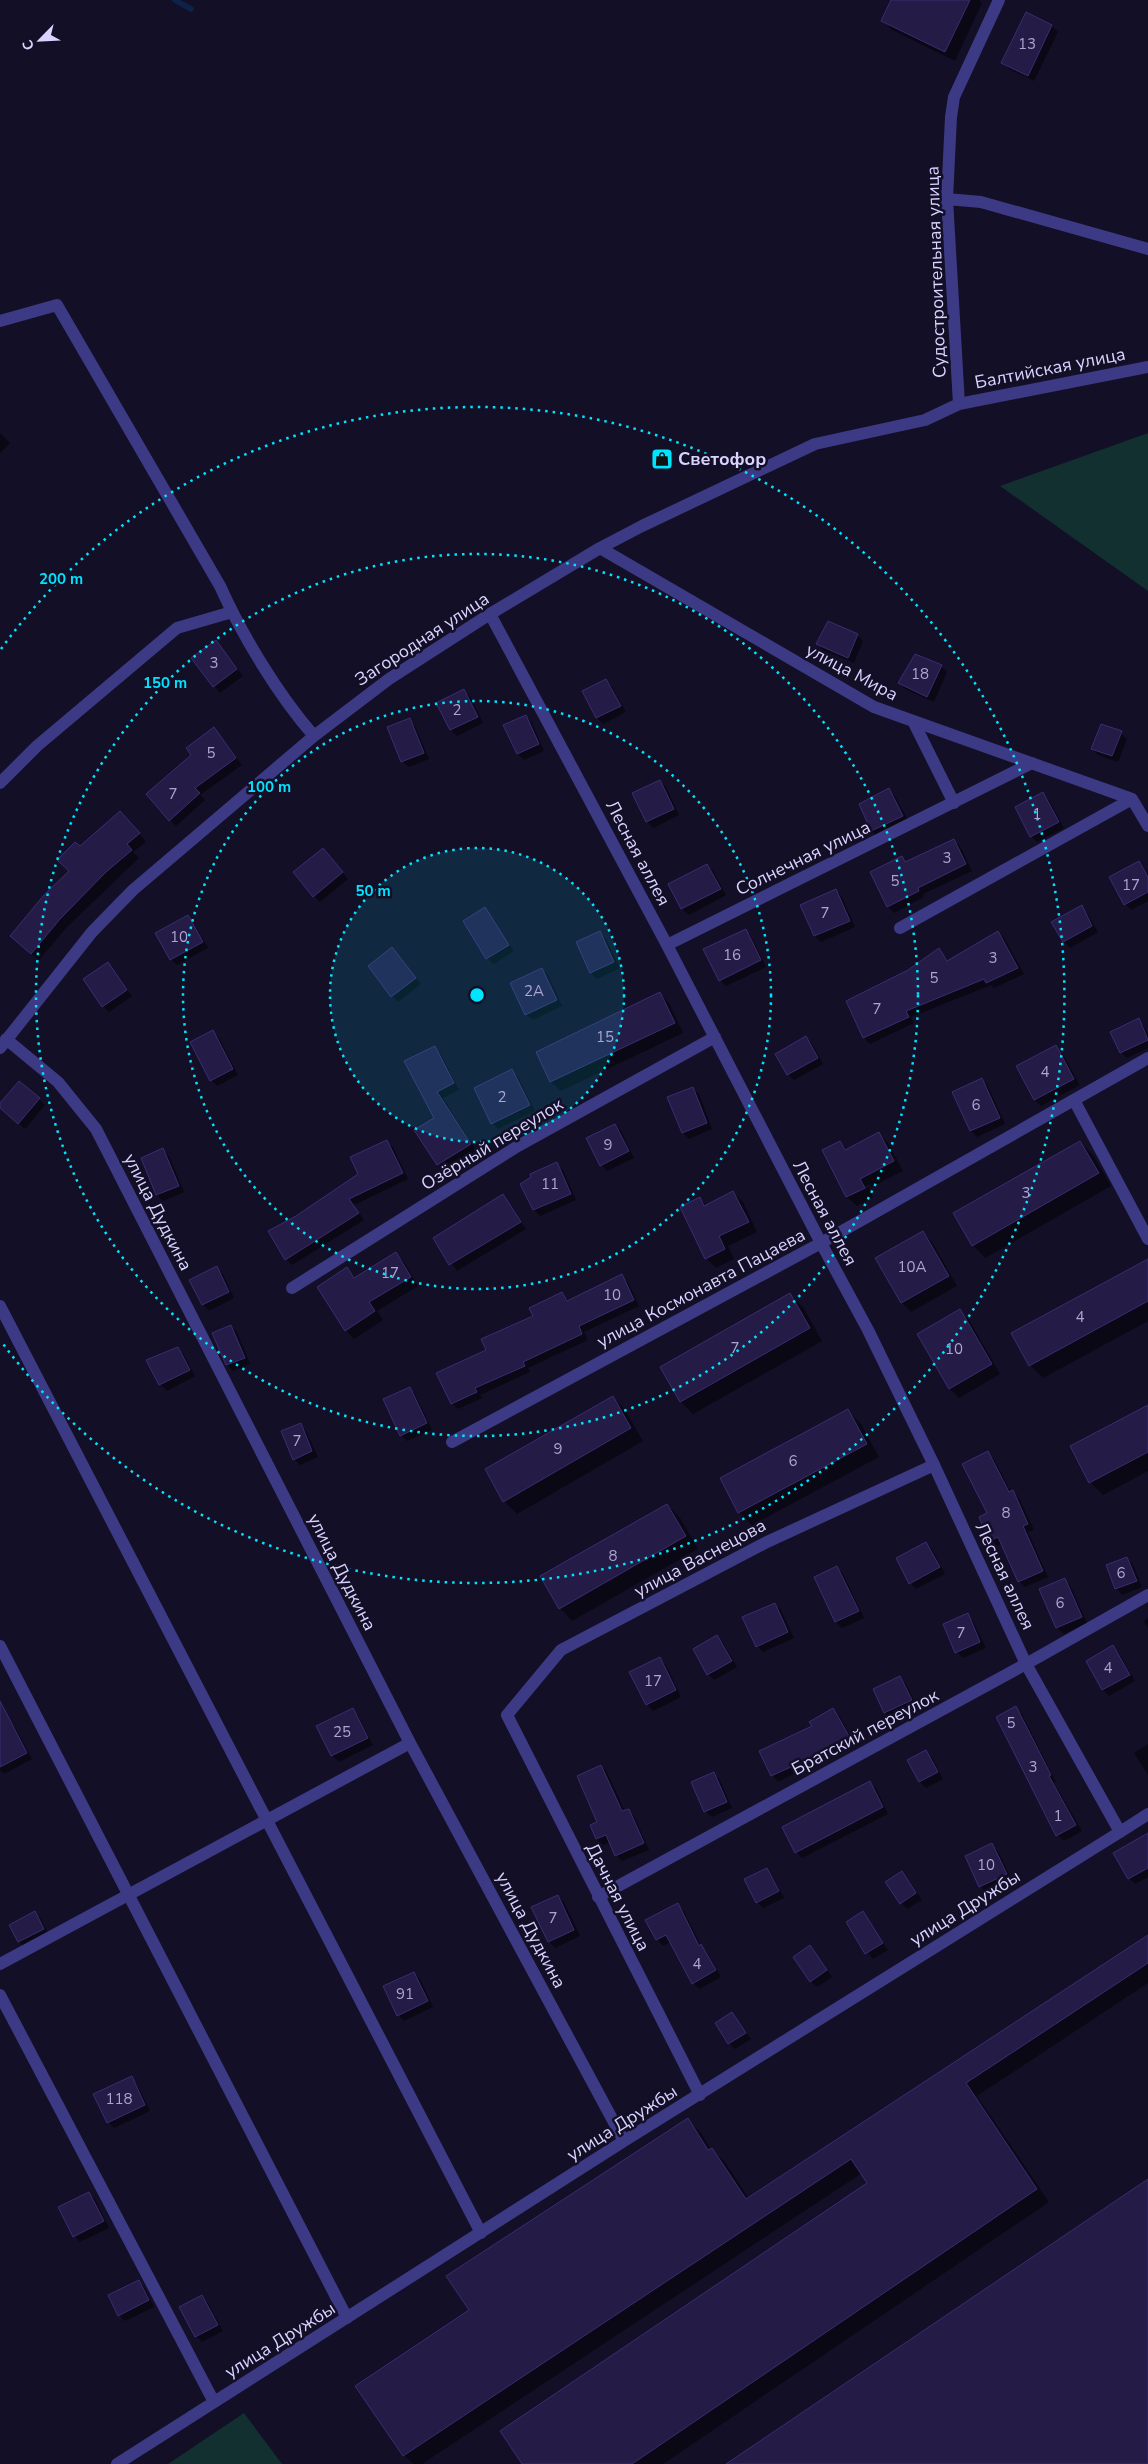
<svg xmlns="http://www.w3.org/2000/svg" width="1148" height="2464" font-family="'Nunito Sans',sans-serif">
  <rect width="100%" height="100%" fill="#130f26"/>
  <!-- green -->
  <path fill="#12302f" d="M1148,433V591L1000,486Z
    M244,2413L282,2464H168Z"/>
  <!-- shadow -->
  <path fill="#0007" fill-rule="evenodd" d="M893,0H979L982,3L955,61L892,30L883,21Z
    M1026,13L1052,26L1058,32L1034,81L1009,69L1003,63Z
    M0,433L10,443L0,453Z
    M857,635L863,641L854,663L823,650L817,644Z
    M216,641L243,676L220,693L193,658Z
    M941,666L947,672L934,702L905,689L899,683Z
    M606,680L612,687L626,712L603,724L597,718L584,692Z
    M464,690L470,696L483,723L457,736L451,730L438,703Z
    M526,716L532,723L544,751L524,760L518,754Z
    M409,720L415,726L429,759L409,767L402,761Z
    M214,729L242,765L200,795L205,800L176,826L170,820L192,755Z
    M1121,733L1127,739L1118,762L1098,755L1092,749Z
    M660,781L666,787L679,815L653,828L647,821Z
    M889,790L895,796L909,822L878,837L872,831L860,804Z
    M1043,793L1049,800L1064,828L1037,842L1031,836Z
    M128,820L146,842L133,852L139,858L67,927L39,960L19,944L70,871L80,848Z
    M954,840L960,846L972,871L923,894L924,897L894,913L888,907L902,858L907,863Z
    M329,856L348,879L320,902L314,896Z
    M1139,862L1148,874V901L1131,910L1125,904Z
    M707,865L713,871L726,895L689,915L682,909L670,885Z
    M836,890L842,897L855,927L821,942L815,936L802,905Z
    M1081,907L1087,913L1098,932L1070,948L1064,941Z
    M485,909L514,951L494,964L487,958Z
    M187,916L193,922L208,948L177,965L171,959Z
    M745,930L751,936L766,967L726,986L720,980Z
    M998,932L1004,938L1024,974L994,988L991,985L911,1017L914,1023L870,1044L864,1038L847,1002L908,971L939,950L948,961Z
    M600,933L606,939L620,968L597,979L591,973L577,943Z
    M398,955L421,984L398,1002L392,996Z
    M108,964L132,996L109,1012L103,1006Z
    M542,969L548,975L562,1006L533,1020L526,1014Z
    M660,994L669,1003L683,1033L561,1091L551,1082L538,1052Z
    M1139,1020L1148,1033V1048L1127,1058L1121,1052Z
    M213,1032L219,1038L238,1075L217,1086L211,1080Z
    M806,1038L812,1044L823,1064L794,1080L788,1074Z
    M1056,1047L1062,1053L1080,1085L1041,1106L1035,1100Z
    M435,1048L441,1054L459,1090L443,1098L476,1150L444,1171L416,1131L435,1119Z
    M512,1071L518,1077L535,1111L498,1129L492,1123Z
    M982,1079L988,1086L1005,1124L977,1137L971,1131Z
    M692,1088L699,1094L712,1129L689,1139L683,1133Z
    M39,1099L45,1105L25,1129L0,1107Z
    M615,1125L621,1131L634,1158L607,1171L601,1165Z
    M879,1134L888,1143L903,1171L869,1188L873,1197L857,1206L847,1197L823,1151L840,1142L847,1150ZM870,1184L871,1186L849,1197V1195Z
    M386,1141L393,1147L408,1179L354,1205L364,1220L292,1265L286,1259L297,1217L360,1174Z
    M1080,1142L1093,1155L1111,1186L985,1258L973,1245Z
    M163,1150L169,1156L184,1192L163,1201L157,1195Z
    M557,1164L563,1170L576,1200L540,1216L534,1210L522,1184Z
    M733,1193L743,1202L757,1232L728,1246L734,1259L716,1268L706,1258L699,1198L707,1206Z
    M503,1196L526,1229L457,1271L435,1238Z
    M923,1232L932,1242L957,1286L911,1312L902,1303L877,1258Z
    M396,1254L404,1262L418,1286L377,1311L383,1320L354,1339L346,1330L318,1288L347,1269L356,1278Z
    M1148,1261V1321L1043,1378L1030,1365Z
    M217,1268L223,1274L234,1298L209,1311L203,1304Z
    M621,1276L628,1282L639,1306L584,1332L588,1340L528,1368L530,1372L480,1395L482,1398L458,1409L452,1403L534,1316L562,1293L569,1301Z
    M790,1294L803,1307L822,1341L693,1414L681,1402Z
    M960,1311L969,1320L1000,1374L959,1398L950,1389L918,1335Z
    M231,1326L237,1332L250,1364L233,1371L227,1365L213,1334Z
    M178,1348L184,1355L195,1376L167,1391L160,1384L148,1361Z
    M409,1388L415,1394L432,1430L407,1441L401,1435Z
    M613,1397L625,1410L643,1441L517,1514L504,1501Z
    M1148,1406V1471L1103,1495L1090,1482Z
    M848,1411L861,1424L879,1457L752,1525L739,1512Z
    M300,1424L306,1431L318,1457L300,1465L294,1459Z
    M987,1452L994,1459L1011,1492L1013,1491L1019,1498L1034,1530L1028,1532L1048,1577L1025,1587L1019,1581L1002,1544L997,1546L990,1540Z
    M667,1505L680,1518L698,1549L572,1621L560,1608Z
    M926,1543L932,1549L945,1574L916,1589L910,1583Z
    M1127,1558L1133,1565L1142,1587L1122,1595L1116,1588Z
    M837,1567L843,1574L864,1618L842,1628L836,1622L815,1578Z
    M1064,1579L1070,1585L1087,1623L1064,1634L1057,1628L1041,1590Z
    M775,1604L781,1610L794,1638L763,1652L757,1646Z
    M967,1615L973,1621L986,1648L963,1658L957,1652Z
    M1148,1618V1628L1144,1621Z
    M717,1637L723,1643L737,1667L714,1680L708,1674Z
    M1113,1647L1119,1653L1135,1681L1109,1696L1103,1690L1088,1661Z
    M659,1658L666,1665L681,1697L653,1711L647,1704Z
    M900,1678L906,1684L917,1706L891,1718L885,1712Z
    M1016,1708L1022,1714L1056,1782L1054,1783L1082,1831L1064,1841L1057,1835L997,1717Z
    M352,1709L358,1716L373,1745L339,1762L332,1755L318,1726Z
    M833,1710L839,1716L854,1742L778,1782L772,1775L761,1751L813,1727Z
    M9,1721L15,1727L32,1759L4,1774L0,1770V1726Z
    M1148,1744V1775L1134,1753Z
    M926,1752L932,1758L943,1779L926,1788L920,1782L909,1761Z
    M601,1766L607,1772L625,1812L628,1810L634,1816L649,1850L622,1861L616,1855L610,1842L603,1845L597,1839L592,1826L599,1823Z
    M713,1773L720,1780L732,1808L712,1817L705,1811Z
    M870,1782L876,1788L888,1814L802,1858L796,1852Z
    M1148,1842V1877L1135,1884L1129,1878Z
    M992,1845L998,1851L1012,1880L986,1892L980,1886Z
    M766,1870L772,1876L784,1898L763,1908L757,1902Z
    M902,1873L922,1900L907,1909L901,1903Z
    M558,1896L564,1902L580,1936L555,1948L549,1941Z
    M677,1905L684,1911L701,1946L707,1952L721,1977L699,1989L693,1983L671,1942L663,1946L657,1939Z
    M35,1913L41,1919L49,1935L25,1948L19,1941L11,1925Z
    M862,1913L888,1950L873,1959L847,1923Z
    M1148,1937V1983L977,2096L1049,2202L663,2464H524L868,2183L862,2173L422,2464H413L404,2455L470,2310L688,2120L701,2133L711,2150L725,2162L749,2199Z
    M810,1947L832,1977L817,1987L810,1981Z
    M413,1973L420,1979L433,2007L404,2021L398,2015Z
    M732,2014L751,2039L735,2049L729,2043Z
    M131,2078L137,2084L150,2111L114,2128L108,2122Z
    M88,2193L95,2199L109,2228L80,2242L74,2236Z
    M139,2281L145,2288L154,2307L125,2321L119,2315Z
    M202,2297L208,2303L223,2331L202,2342L196,2336Z"/>
  <g fill="none" stroke-linecap="round" stroke-linejoin="round">
    <!-- stream -->
    <path stroke="#0c2248" stroke-width="5.5" d="M175,0L191,9"/>
  </g>
  <!-- building -->
  <path fill="#241b47" stroke="#3b2d73" d="M891,0H970L945,52L881,21Z
    M1026,12L1052,25L1028,76L1001,63Z
    M828,621L858,634L848,658L816,644Z
    M216,640L237,669L213,687L191,658Z
    M915,654L942,665L927,697L898,683Z
    M606,679L621,706L596,718L582,691Z
    M464,689L478,717L450,730L436,703Z
    M526,715L539,744L517,754L503,725Z
    M410,718L424,753L401,762L387,727Z
    M1101,724L1122,731L1112,756L1091,749Z
    M214,727L236,758L195,788L200,793L169,821L146,794L191,755L186,748Z
    M660,780L674,809L646,822L632,793Z
    M889,788L903,816L871,831L859,804Z
    M1043,792L1059,822L1030,837L1015,807Z
    M120,811L140,833L127,844L132,850L106,872L60,919L31,954L10,936L44,895L69,871L57,860L75,842L80,846Z
    M954,839L966,864L918,888L919,891L887,907L870,872L902,856L905,862Z
    M323,848L343,872L313,897L293,872Z
    M1139,861L1148,877V892L1124,905L1109,877Z
    M707,864L721,889L681,909L668,884Z
    M836,889L850,921L814,936L800,905Z
    M1082,905L1092,926L1063,942L1051,922Z
    M485,907L509,945L486,959L463,921Z
    M188,915L203,942L170,960L155,933Z
    M746,929L761,960L719,981L703,949Z
    M600,931L614,962L590,973L576,942Z
    M998,931L1018,968L986,983L984,979L906,1011L909,1017L863,1038L846,1001L908,970L939,948L947,961Z
    M392,947L416,978L391,997L368,966Z
    M108,962L127,990L102,1007L83,979Z
    M542,968L557,1000L525,1015L510,983Z
    M660,992L675,1023L550,1082L536,1052Z
    M1139,1018L1148,1040L1120,1053L1110,1032Z
    M213,1030L233,1069L210,1081L190,1042Z
    M806,1036L818,1058L787,1075L775,1054Z
    M1056,1045L1074,1079L1034,1100L1016,1066Z
    M435,1046L454,1083L437,1092L471,1144L437,1165L414,1130L434,1118L404,1061Z
    M512,1069L530,1105L491,1124L474,1088Z
    M982,1078L1000,1118L970,1131L952,1092Z
    M19,1081L40,1098L18,1124L0,1108V1103Z
    M693,1087L707,1123L682,1133L667,1097Z
    M615,1124L629,1151L600,1166L586,1138Z
    M879,1132L894,1161L860,1179L865,1188L846,1197L822,1150L840,1141L845,1150Z
    M387,1140L403,1173L349,1199L359,1213L285,1260L268,1231L296,1216L358,1174L350,1157Z
    M1080,1141L1099,1173L972,1246L953,1213Z
    M163,1148L179,1186L156,1195L141,1158Z
    M557,1162L571,1194L533,1210L520,1184L531,1177L530,1174Z
    M733,1191L749,1222L719,1236L725,1249L705,1259L680,1207L700,1197L704,1206Z
    M503,1194L521,1222L449,1265L433,1238Z
    M923,1231L949,1276L901,1303L875,1258Z
    M396,1252L411,1277L369,1302L375,1311L345,1331L317,1287L347,1267L354,1278Z
    M1148,1259V1301L1029,1366L1011,1333Z
    M217,1266L229,1292L202,1305L189,1280Z
    M622,1274L634,1300L579,1326L582,1334L523,1362L525,1366L475,1388L477,1392L451,1404L436,1373L486,1350L481,1339L533,1316L529,1308L562,1292L567,1301Z
    M790,1293L810,1328L680,1402L660,1367Z
    M960,1309L992,1364L949,1389L917,1334Z
    M231,1325L245,1358L226,1365L212,1333Z
    M178,1347L190,1370L159,1385L146,1360Z
    M410,1387L427,1423L400,1436L383,1399Z
    M613,1396L631,1428L503,1502L485,1469Z
    M1148,1405V1452L1089,1483L1070,1446Z
    M848,1409L867,1444L738,1513L720,1478Z
    M301,1423L312,1451L293,1460L281,1431Z
    M988,1451L1009,1492L1013,1490L1028,1524L1023,1526L1043,1571L1018,1582L998,1537L989,1541L979,1517L987,1513L962,1464Z
    M667,1504L686,1536L559,1609L540,1576Z
    M926,1542L940,1567L909,1584L896,1558Z
    M1127,1557L1137,1581L1115,1589L1106,1565Z
    M837,1566L859,1611L835,1622L814,1577Z
    M1065,1578L1082,1617L1056,1628L1039,1589Z
    M775,1603L788,1632L756,1647L742,1617Z
    M968,1613L980,1642L955,1653L943,1624Z
    M717,1635L732,1661L707,1675L693,1649Z
    M1113,1645L1130,1675L1102,1690L1086,1661Z
    M660,1657L676,1690L646,1705L629,1672Z
    M900,1676L912,1700L884,1713L873,1689Z
    M0,1701L27,1753L0,1767Z
    M1016,1706L1051,1775L1049,1776L1076,1825L1056,1836L996,1717Z
    M353,1708L368,1738L331,1756L316,1726Z
    M833,1708L849,1736L815,1756L771,1776L759,1751L812,1726L809,1722Z
    M926,1750L938,1772L919,1782L907,1760Z
    M601,1765L622,1811L629,1809L644,1843L615,1856L606,1835L596,1839L590,1825L597,1822L577,1776Z
    M714,1772L727,1802L704,1812L691,1782Z
    M870,1781L883,1807L795,1853L782,1827Z
    M1148,1833V1868L1128,1879L1113,1853Z
    M992,1843L1007,1874L979,1887L965,1856Z
    M767,1868L779,1891L756,1903L744,1879Z
    M902,1871L916,1893L900,1904L885,1882Z
    M558,1895L574,1930L548,1942L531,1907Z
    M678,1903L699,1946L701,1944L716,1970L692,1984L666,1935L656,1940L645,1920Z
    M35,1911L44,1929L18,1942L9,1925Z
    M863,1911L883,1943L865,1954L846,1922Z
    M1148,1935V1963L966,2083L1037,2189L632,2464H522L500,2431L867,2183L851,2159L403,2456L355,2386L469,2310L446,2276L688,2118L708,2150L712,2148L746,2199Z
    M810,1945L827,1970L810,1982L793,1957Z
    M414,1972L428,2001L397,2016L383,1986Z
    M732,2012L746,2033L728,2044L715,2023Z
    M132,2076L145,2105L107,2123L93,2094Z
    M1148,2179V2464H726Z
    M89,2192L104,2221L73,2237L58,2207Z
    M139,2280L149,2300L118,2316L108,2295Z
    M202,2295L218,2325L195,2337L179,2307Z"/>
  <g fill="none" stroke-linecap="round" stroke-linejoin="round">
    <!-- minor -->
    <path stroke="#3d3a85" stroke-width="12" d="M947,199L981,202L1148,249
      M0,321L57,305L220,586C242,635 278,695 314,736
      M959,404L947,199L951,117L954,97L999,0
      M600,548L874,707L1132,799L1148,826
      M490,614L667,945L821,1243
      M913,721L954,803
      M0,783L37,746L177,628L232,612
      M900,928L1132,799
      M667,945L1032,763
      M6,1039L58,1082L96,1129L410,1743L624,2141
      M0,1048L92,932L133,890L314,736L389,679L490,614L600,548L642,526L815,444L925,420L959,404L1148,367
      M1074,1100L1148,1239
      M292,1288L518,1146L715,1037
      M0,1306L481,2233
      M452,1442L821,1243L1148,1058
      M0,1646L347,2318
      M598,1897L1026,1664L1148,1595
      M0,1964L410,1743
      M0,1995L214,2402
      M700,2095L507,1715L561,1650L767,1542L934,1465
      M117,2464L624,2141L1120,1832"/>
    <!-- tertiary -->
    <path stroke="#3d3a85" stroke-width="12" d="M821,1243L868,1330L934,1465L1026,1664L1120,1832L1148,1814"/>
  </g>
  <!-- distance rings -->
  <circle cx="477" cy="995" r="147" fill="#00e5ff" fill-opacity=".12"/>
  <g fill="none" stroke="#00e5ff" stroke-width="2.5" stroke-dasharray="2.5 5">
    <circle cx="477" cy="995" r="147"/>
    <circle cx="477" cy="995" r="294"/>
    <circle cx="477" cy="995" r="441"/>
    <path d="M1 649A588 588 0 1 1 1 1341"/>
  </g>
  <!-- icons -->
  <defs>
    <g id="shop-square" transform="scale(1.125)"><rect x="-9" y="-9" width="18" height="18" rx="4" fill="#00e5ff" stroke="#130f26"/><path d="M-5-2.5h2.3a2.7 3.5 0 0 1 5.4 0H5L5.5 6h-11ZM-1.5-2.5h3a1.5 2.3 0 0 0-3 0Z" fill="#111"/></g>
  </defs>
  <g fill-rule="evenodd">
    <use href="#shop-square" x="662" y="459"/>
  </g>
  <g text-anchor="middle" dominant-baseline="central" stroke-width="5" stroke-linejoin="round" paint-order="stroke">
    <!-- number labels -->
    <g font-size="15" fill="#aca6d1">
      <text x="1027" y="44">13</text>
      <text x="214" y="663">3</text>
      <text x="920" y="674">18</text>
      <text x="457" y="710">2</text>
      <text x="211" y="753">5</text>
      <text x="173" y="794">7</text>
      <text x="1037" y="814">1</text>
      <text x="947" y="858">3</text>
      <text x="895" y="881">5</text>
      <text x="1131" y="885">17</text>
      <text x="825" y="913">7</text>
      <text x="179" y="937">10</text>
      <text x="732" y="955">16</text>
      <text x="993" y="958">3</text>
      <text x="934" y="978">5</text>
      <text x="534" y="991">2А</text>
      <text x="877" y="1009">7</text>
      <text x="605" y="1037">15</text>
      <text x="1045" y="1072">4</text>
      <text x="502" y="1097">2</text>
      <text x="976" y="1105">6</text>
      <text x="608" y="1145">9</text>
      <text x="550" y="1184">11</text>
      <text x="1026" y="1193">3</text>
      <text x="912" y="1267">10А</text>
      <text x="390" y="1273">17</text>
      <text x="612" y="1295">10</text>
      <text x="1080" y="1317">4</text>
      <text x="735" y="1348">7</text>
      <text x="954" y="1349">10</text>
      <text x="297" y="1441">7</text>
      <text x="558" y="1449">9</text>
      <text x="793" y="1461">6</text>
      <text x="1006" y="1513">8</text>
      <text x="613" y="1556">8</text>
      <text x="1121" y="1573">6</text>
      <text x="1060" y="1603">6</text>
      <text x="961" y="1633">7</text>
      <text x="1108" y="1668">4</text>
      <text x="653" y="1681">17</text>
      <text x="1011" y="1723">5</text>
      <text x="342" y="1732">25</text>
      <text x="1033" y="1767">3</text>
      <text x="1058" y="1816">1</text>
      <text x="986" y="1865">10</text>
      <text x="553" y="1918">7</text>
      <text x="697" y="1964">4</text>
      <text x="405" y="1994">91</text>
      <text x="119" y="2099">118</text>
    </g>
    <!-- street labels -->
    <g font-size="18" fill="#d9d4ff" stroke="#130f26">
      <text transform="translate(936 272) rotate(-92)">Судостроительная улица</text>
      <text transform="translate(1050 368) rotate(-11)">Балтийская улица</text>
      <text transform="translate(422 639) rotate(-33)">Загородная улица</text>
      <text transform="translate(852 672) rotate(28)">улица Мира</text>
      <text transform="translate(638 853) rotate(62)">Лесная аллея</text>
      <text transform="translate(803 858) rotate(-26)">Солнечная улица</text>
      <text transform="translate(492 1144) rotate(-31)">Озёрный переулок</text>
      <text transform="translate(158 1212) rotate(63)">улица Дудкина</text>
      <text transform="translate(825 1213) rotate(62)">Лесная аллея</text>
      <text transform="translate(701 1288) rotate(-28)">улица Космонавта Пацаева</text>
      <text transform="translate(700 1558) rotate(-28)">улица Васнецова</text>
      <text transform="translate(342 1572) rotate(63)">улица Дудкина</text>
      <text transform="translate(1005 1576) rotate(65)">Лесная аллея</text>
      <text transform="translate(865 1732) rotate(-28)">Братский переулок</text>
      <text transform="translate(618 1897) rotate(63)">Дачная улица</text>
      <text transform="translate(965 1908) rotate(-32)">улица Дружбы</text>
      <text transform="translate(531 1930) rotate(62)">улица Дудкина</text>
      <text transform="translate(622 2123) rotate(-32)">улица Дружбы</text>
      <text transform="translate(280 2340) rotate(-32)">улица Дружбы</text>
    </g>
    <!-- poi labels -->
    <g font-size="18" font-weight="bold" fill="#d9d4ff" stroke="#130f26" text-anchor="start">
      <text x="678" y="459">Светофор</text>
    </g>
  </g>
  <circle cx="477" cy="995" r="8" fill="#00e5ff" stroke="#130f26" stroke-width="2.5"/>
  <g font-size="15" text-anchor="middle" font-weight="bold" fill="#00e5ff" stroke="#130f26" stroke-width="5" stroke-linejoin="round" paint-order="stroke">
    <text x="61" y="584">200 m</text>
    <text x="165" y="688">150 m</text>
    <text x="269" y="792">100 m</text>
    <text x="373" y="896">50 m</text>
  </g>
  <!-- north arrow -->
  <g transform="translate(40 40) rotate(246)" stroke="#130f26" stroke-width="4" paint-order="stroke">
  <path d="M0-4L9 19L0 12L-9 19Z" fill="#d9d4ff"/>
  <text y="-8" font-size="14" font-weight="bold" text-anchor="middle" fill="#d9d4ff">С</text>
  </g>
</svg>
